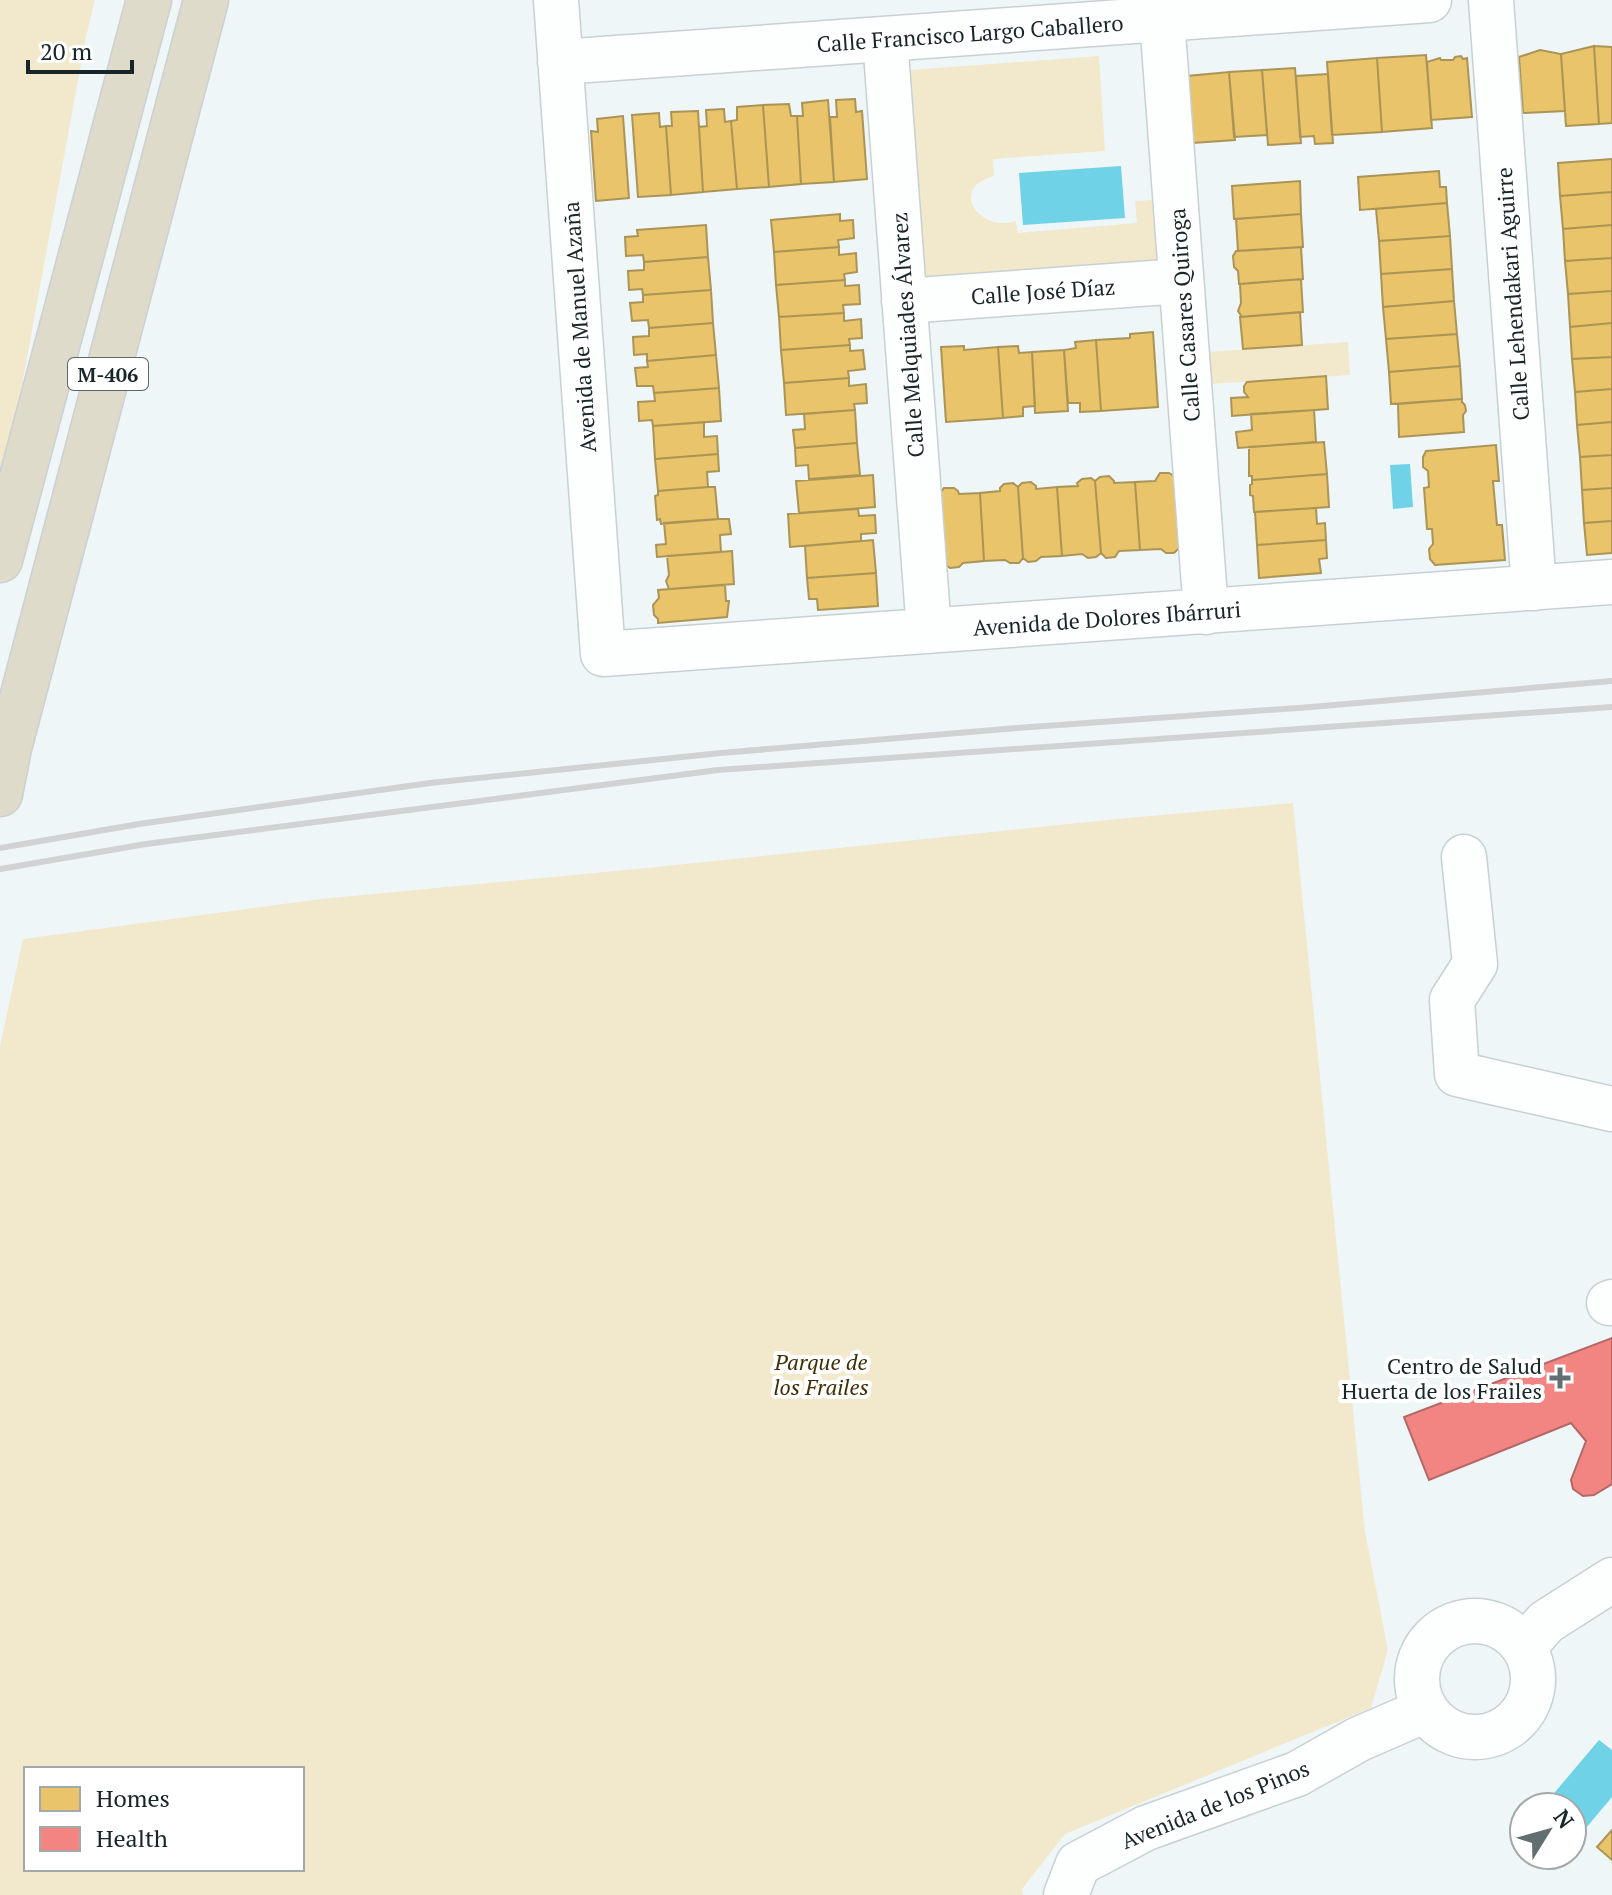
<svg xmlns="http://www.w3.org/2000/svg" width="1612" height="1895" font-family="'PT Serif',serif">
  <rect width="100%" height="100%" fill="#eff6f8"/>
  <!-- green -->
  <path fill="#f2e8cb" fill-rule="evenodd" d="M0,0H95L86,37L0,504Z
    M1099,56L1105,151L993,159L994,176C986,179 976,182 973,190C964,208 988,224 1003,223C1007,223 1012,222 1016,221L1018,233L1137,223L1135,201L1154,200L1159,261L925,279L910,70Z
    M1348,342L1350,375L1210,384L1208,352Z
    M1293,803L1365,1532L1388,1650L1371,1708L1065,1834L1022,1889L1023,1895H0V1046L23,939L321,899L647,868L1117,819ZM26,1769H302V1869H26Z"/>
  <!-- water -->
  <path fill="#70d2e7" d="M1121,166L1125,218L1023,225L1019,173Z
    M1410,464L1413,507L1393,509L1390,465Z
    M1599,1740L1612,1750V1797L1586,1828L1572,1817V1807H1561L1550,1798Z"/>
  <!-- homes -->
  <path fill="#e9c46a" stroke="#aa9456" stroke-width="2" d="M1594,46L1612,47V123L1599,124Z
    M1594,46L1599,124L1566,126L1561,54Z
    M1540,50L1561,54L1565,111L1523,113L1519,57Z
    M1426,55L1432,128L1382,132L1377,58Z
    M1461,56L1463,59L1467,58L1472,117L1431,120L1427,62L1440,58L1441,60H1453L1455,57Z
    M1377,58L1382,132L1332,135L1327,62Z
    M1295,68L1301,143L1268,145L1262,70Z
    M1262,70L1267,135L1234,137L1229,72Z
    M1229,72L1235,140L1193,143L1187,76Z
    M1328,74L1333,143L1315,144L1314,136L1300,137L1296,76Z
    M855,99L856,112L862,111L867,179L834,182L830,117H837L836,100Z
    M828,100L834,182L801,184L797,116H803L802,103Z
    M789,104L791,116H797L801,184L769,187L763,105Z
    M763,105L769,187L737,189L731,121L737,120V107Z
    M724,109L725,122L731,121L737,189L703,192L699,127L707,126L706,110Z
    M698,111L703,192L671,195L666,126H672L671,112Z
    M659,113L660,127L666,126L671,195L638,197L632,115Z
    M623,116L629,198L596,201L591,131L598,132L597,119Z
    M1612,159V192L1560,196L1558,163Z
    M1439,171L1440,187H1446L1447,203L1360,210L1358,177Z
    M1300,181L1301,214L1234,219L1232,186Z
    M1612,192V225L1563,229L1560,196Z
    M1447,203L1450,236L1379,241L1376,209Z
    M840,214V221L853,220L854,238L838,240L839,247L774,252L771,220Z
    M1301,214L1303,247L1238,251L1236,219Z
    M706,225L708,257L644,262L643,255L626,256L625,237L638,236L637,230Z
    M1612,225V258L1565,261L1563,229Z
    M1450,236L1452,269L1381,274L1379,241Z
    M839,247V255L856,253L857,272L844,274L845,280L776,285L774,252Z
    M1301,247L1303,279L1239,284L1238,271L1234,267L1233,256L1236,251Z
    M708,257L711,290L643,295L642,289L629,290L628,271L644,270V262Z
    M1612,258V291L1568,294L1565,261Z
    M1452,269L1454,301L1383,307L1381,274Z
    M1301,279L1303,312L1242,317L1238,311L1241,303L1240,284Z
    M845,280V286L859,285L860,304L843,305L844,313L779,317L776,285Z
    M711,290L713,323L649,328L648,320L632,321L630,303L643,302V295Z
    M1612,291V323L1570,327L1568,294Z
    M1454,301L1457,334L1386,339L1383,307Z
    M1300,312L1302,345L1243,349L1240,317Z
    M844,313V321L861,319L862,338L849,339L850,345L781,350L779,317Z
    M713,323L716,355L647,361V354L634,355L633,337L649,336V328Z
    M1612,323V357L1572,359L1570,327Z
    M1153,332L1158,407L1101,411L1096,340L1130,338V334Z
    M1457,334L1460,366L1389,372L1386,339Z
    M1096,340L1101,411L1080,412V403H1068L1064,350L1076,348L1075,342Z
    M850,345V351L863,350L865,369L848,371L849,378L784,383L781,350Z
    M964,346V350L998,347L1003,418L946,422L941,347Z
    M1018,346L1019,353L1032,352L1035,406L1023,407V416L1003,418L998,347Z
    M1064,350L1068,411L1035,413L1032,352Z
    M716,355L719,388L654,393L653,386H637L635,368L648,367L647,361Z
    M1612,357V389L1575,392L1572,359Z
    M1460,366L1462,399L1391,404L1389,372Z
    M1326,376L1328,409L1232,416L1231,398L1248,397L1244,392V386L1247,382Z
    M849,378V386L866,384L867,403L854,404L855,410L786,415L784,383Z
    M719,388L721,421L653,426L652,420L639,421L638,402L655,401L654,393Z
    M1612,389V422L1577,425L1575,392Z
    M1462,399V402L1465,405L1466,411L1463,415L1464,432L1399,437L1398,404Z
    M855,410L857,443L795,448L793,430L805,429L804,414Z
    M1314,410L1316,442L1238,448L1236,432L1252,430L1251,414Z
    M704,422V437L717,436L718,454L655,459L653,426Z
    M1612,422V455L1580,457L1577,425Z
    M1324,442L1327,474L1252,480V476H1249V447Z
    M857,443L860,475L809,479L808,465L796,466L795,448Z
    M1496,445L1499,481H1493L1497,525H1502L1505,560L1435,565L1430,559L1429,549L1433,544L1432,529H1427L1424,488L1429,487L1428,471L1423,467V457L1426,451Z
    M718,454L719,471L707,472L708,487L658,491L655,459Z
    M1612,455V488L1582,490L1580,457Z
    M1160,473H1169L1174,476L1179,548L1174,553H1166L1161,549L1140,550L1135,482L1155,481Z
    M1327,474L1329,507L1254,512L1253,496L1250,495V485L1252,484V480Z
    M873,475L875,507L799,513L796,481Z
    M1109,476L1114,481V483L1135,482L1140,550L1119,551L1115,557L1106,558L1101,553L1095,481L1100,477Z
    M1091,478L1095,481L1101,553L1096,557L1088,558L1082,554L1062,556L1057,487L1078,486L1077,483L1082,479Z
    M1031,482L1036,486V489L1057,487L1062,556L1041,557L1036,561L1028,562L1023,558L1018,487L1022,483Z
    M1013,483L1018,487L1023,558L1019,563H1010L1005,560L984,561L980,493L1000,491V488L1004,484Z
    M708,487H715L718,519L661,524L660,519L657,520L655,496L658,495V491Z
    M944,488H954L958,491L959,494L980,493L984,561L963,563L959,567L950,568L945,564L940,493Z
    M1612,488V521L1584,523L1582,490Z
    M1316,508L1317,524L1325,523L1326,540L1257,545L1255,512Z
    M858,509L859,516L875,515L876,533L861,534V541L790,547L788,514Z
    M718,519H729L731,534L720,535L721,552L657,557L656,545L666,544L664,523Z
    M1612,521V553L1587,555L1584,523Z
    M873,540L876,573L807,578L805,546Z
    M1326,540L1327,558L1319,559L1321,573L1259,578L1257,545Z
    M732,551L734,584L669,589L666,581L669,575L667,556Z
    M876,573L878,606L818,610L817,599H809L807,578Z
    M725,585L726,601H729L727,617L658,623V619L654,615L653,605L659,598L658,590Z
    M1612,1830V1860L1597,1847Z"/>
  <!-- health -->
  <path fill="#f28482" stroke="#b16867" stroke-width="2" d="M1612,1338V1484L1594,1495L1583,1496L1573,1489L1571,1480L1586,1441L1571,1423L1429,1480L1404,1417Z"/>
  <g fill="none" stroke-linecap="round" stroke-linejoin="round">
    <!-- minor casing -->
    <g stroke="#c7d1d3" stroke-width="47">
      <path id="minor" d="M556,0L603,654L1612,582
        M1491,0L1534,588
        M1162,19L1206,612
        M885,39L929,631
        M560,62L1429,0
        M904,301L1181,281
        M1464,857L1475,964L1452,1000L1457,1074L1612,1109
        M1609,1303L1612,1302
        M1417 1679a58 58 0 1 1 116 0a58 58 0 1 1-116 0Z
        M1524,1647L1546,1622L1612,1580
        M1066,1895L1078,1864L1146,1828L1297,1774L1359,1739L1426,1710"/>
    </g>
    <!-- highway casing -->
    <g stroke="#cbd0d2" stroke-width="47">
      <path id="highway" d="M0,560L149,0
        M0,794L9,748L206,0"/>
    </g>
    <!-- minor -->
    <use href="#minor" stroke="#fdfefe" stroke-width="44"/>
    <!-- highway -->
    <use href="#highway" stroke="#dfdbca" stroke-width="44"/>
    <!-- rail -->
    <path stroke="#d0d2d3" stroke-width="6" d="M0,848L139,824L430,783L721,753L1017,728L1311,707L1612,681
      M0,869L146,844L718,770L1612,707"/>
  </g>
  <!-- markers -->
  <path fill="#636e71" stroke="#fff" stroke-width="3" d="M1556 1366h8v8h8v8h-8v8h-8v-8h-8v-8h8z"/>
  <g text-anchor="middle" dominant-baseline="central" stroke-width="8" stroke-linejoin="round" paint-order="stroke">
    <!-- shield labels -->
    <rect fill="#fff" stroke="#5d6669" stroke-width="2" x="68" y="358" width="80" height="32" rx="6"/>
    <g font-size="20" font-weight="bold" fill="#182529">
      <text x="108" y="374">M-406</text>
    </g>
    <!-- street labels -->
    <g font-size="22" fill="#182529" stroke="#fff">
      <text transform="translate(970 33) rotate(-4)">Calle Francisco Largo Caballero</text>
      <text transform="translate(1043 291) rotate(-4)">Calle José Díaz</text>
      <text transform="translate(1512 294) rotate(-94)">Calle Lehendakari Aguirre</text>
      <text transform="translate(1184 315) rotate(-94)">Calle Casares Quiroga</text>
      <text transform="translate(579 327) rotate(-94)">Avenida de Manuel Azaña</text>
      <text transform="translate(907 335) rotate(-94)">Calle Melquiades Álvarez</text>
      <text transform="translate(1107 618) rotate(-4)">Avenida de Dolores Ibárruri</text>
      <text transform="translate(1215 1804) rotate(-22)">Avenida de los Pinos</text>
    </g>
    <!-- park labels -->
    <g font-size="22" font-style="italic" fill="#3e2f04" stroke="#fff">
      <text x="821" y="1361">Parque de<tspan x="821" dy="25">los Frailes</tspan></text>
    </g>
    <!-- poi labels -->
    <g font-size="22" fill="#182529" stroke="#fff" text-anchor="end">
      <text x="1542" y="1365">Centro de Salud<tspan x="1542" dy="25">Huerta de los Frailes</tspan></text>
    </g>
  </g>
  <!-- legend -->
  <rect x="24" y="1767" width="280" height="104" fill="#ffffff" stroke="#a3a8a9" stroke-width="2"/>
  <rect x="40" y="1787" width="40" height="24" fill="#e9c46a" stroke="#a3a8a9" stroke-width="2"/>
  <text x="96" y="1807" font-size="24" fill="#182529">Homes</text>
  <rect x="40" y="1827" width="40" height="24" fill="#f28482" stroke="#a3a8a9" stroke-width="2"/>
  <text x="96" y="1847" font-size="24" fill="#182529">Health</text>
  <!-- north arrow -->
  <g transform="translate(1548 1831) rotate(53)"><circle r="38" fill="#ffffff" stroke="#a3a8a9" stroke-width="2"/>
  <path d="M0-6L14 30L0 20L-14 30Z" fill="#636e71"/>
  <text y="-12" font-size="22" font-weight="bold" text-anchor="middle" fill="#182529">N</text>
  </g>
  <!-- scale -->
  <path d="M28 60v12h104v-12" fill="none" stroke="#182529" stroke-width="4"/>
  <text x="40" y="60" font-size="24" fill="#182529" stroke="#ffffff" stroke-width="6" paint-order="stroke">20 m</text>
</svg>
